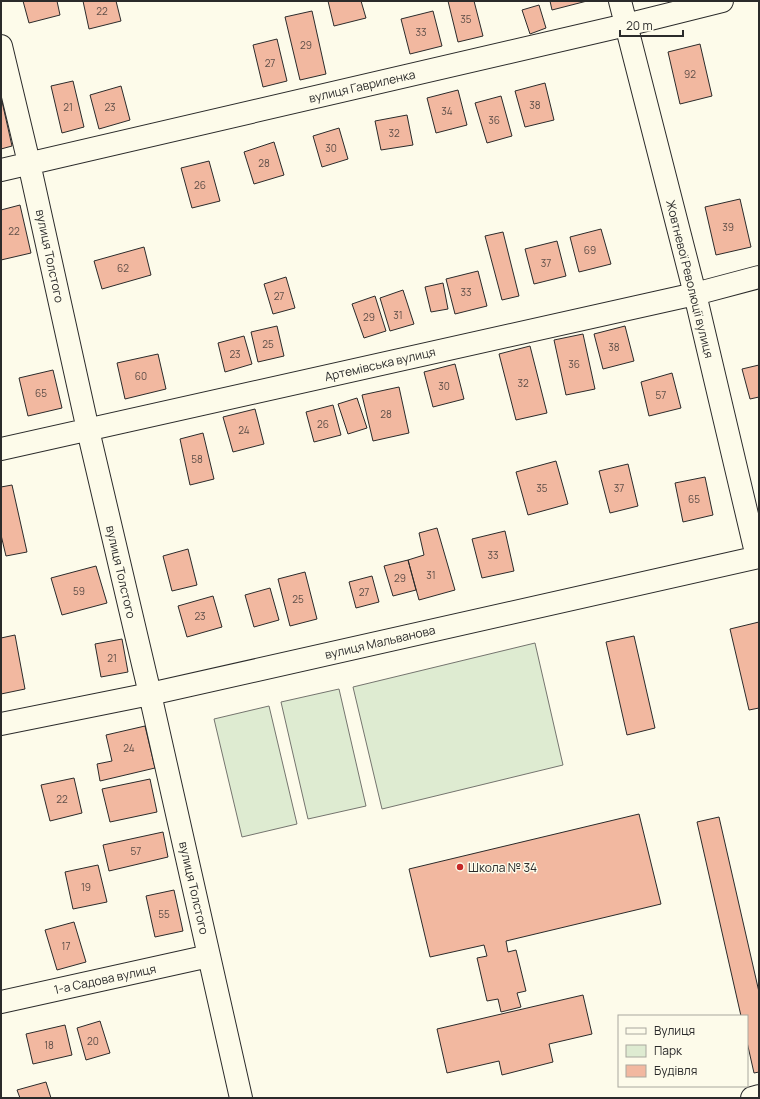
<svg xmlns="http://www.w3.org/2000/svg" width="760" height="1099" font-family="Manrope,sans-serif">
  <rect width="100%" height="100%" fill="#fdfbea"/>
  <!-- green -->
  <path fill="#deebd1" stroke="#74746e" d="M535,643L563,765L382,809L353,687Z
    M339,689L366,806L308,819L281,702Z
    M269,706L297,824L242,837L214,719Z"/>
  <!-- building -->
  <path fill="#f2b8a0" stroke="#2b2b2b" d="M23,1H57L60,15L29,23Z
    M83,1H116L121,21L89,29Z
    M328,1H361L366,18L334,26Z
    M448,1H474L483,36L458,42Z
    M550,1H587L552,10Z
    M539,5L546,28L530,34L522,10Z
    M312,11L326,74L300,80L285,17Z
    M433,11L442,46L410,54L401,19Z
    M277,39L287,81L263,87L253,45Z
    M700,44L712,96L680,104L668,52Z
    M73,81L84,127L62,133L51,86Z
    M545,83L554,120L525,127L515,91Z
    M121,86L130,120L99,129L90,95Z
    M458,90L467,125L436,133L427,98Z
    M501,96L512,136L487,143L475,103Z
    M1,97L12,146L1,149Z
    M407,115L413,145L381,150L375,121Z
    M339,128L348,159L322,167L313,136Z
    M274,142L284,175L254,184L244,152Z
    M209,161L220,201L192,208L181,168Z
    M740,199L751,247L716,255L705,207Z
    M20,205L31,253L1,260V210Z
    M601,229L611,264L579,272L570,237Z
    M503,232L519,296L502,300L485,236Z
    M557,241L566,276L534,284L525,249Z
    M144,247L151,275L102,289L94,261Z
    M478,271L487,306L455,314L446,279Z
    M286,277L295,308L273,314L264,284Z
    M443,283L448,309L431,312L425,287Z
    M403,290L414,324L390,331L380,298Z
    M375,296L386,331L364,338L352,304Z
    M277,326L284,356L258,362L251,332Z
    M625,326L634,361L603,369L594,334Z
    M583,334L595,389L566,395L554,340Z
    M244,336L252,364L225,372L218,343Z
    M530,346L547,413L516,420L499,354Z
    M158,354L166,389L125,399L117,363Z
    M455,364L464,399L433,407L424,372Z
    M759,365V397L750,399L742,369Z
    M53,370L62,408L28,416L19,378Z
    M672,373L681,408L649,416L641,382Z
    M399,387L409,433L373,441L362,395Z
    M357,398L367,428L348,434L338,404Z
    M333,405L341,435L314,442L306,412Z
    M255,409L264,444L233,452L223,417Z
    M203,433L214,479L190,485L180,439Z
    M556,461L568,504L528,515L516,472Z
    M628,464L638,506L610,513L599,471Z
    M705,477L713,515L683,522L675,483Z
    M12,485L27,552L6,556L1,535V487Z
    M437,528L455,590L419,600L408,560L424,555L419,533Z
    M505,531L514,571L482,578L472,539Z
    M188,549L197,585L172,591L163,556Z
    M408,560L416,590L393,596L384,566Z
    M96,566L107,603L62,615L51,578Z
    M305,572L317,619L290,626L278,579Z
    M372,576L379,602L356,608L349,582Z
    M270,588L279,620L254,627L245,595Z
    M213,596L222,627L187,637L178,606Z
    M759,622V708L749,710L730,629Z
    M15,635L25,689L1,694V638Z
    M634,636L655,728L627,735L606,642Z
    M122,639L128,672L101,677L95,644Z
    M145,726L155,768L100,781L97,764L112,761L106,735Z
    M74,778L82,813L50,821L41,785Z
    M150,779L157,812L110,822L102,789Z
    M639,814L661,904L506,941L508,952L516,950L526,991L517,993L521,1007L501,1012L498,999L487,1001L477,958L487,956L484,945L430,957L409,869Z
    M719,817L759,992V1072L754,1073L747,1042V1016H741L697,822Z
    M163,832L168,857L109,871L103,845Z
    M98,865L107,902L73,909L65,872Z
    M174,890L183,931L155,937L146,896Z
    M74,922L86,962L57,970L45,930Z
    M583,995L592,1034L549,1044L553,1062L502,1075L499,1061L447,1073L437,1029Z
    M100,1021L110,1053L86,1060L77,1028Z
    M65,1025L72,1055L33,1064L26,1034Z
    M46,1082L51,1098H20L17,1090Z"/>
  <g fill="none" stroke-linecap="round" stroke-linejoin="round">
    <!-- minor casing -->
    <g stroke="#2b2b2b" stroke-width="24">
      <path id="minor" d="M620,1L695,294L757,557
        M1,46L29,163L88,430L150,694L241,1098
        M1,170L626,25L722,1
        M1,449L695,294L759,277
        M1,724L150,694L759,557
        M1,1002L209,956
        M752,1098L759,1096"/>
    </g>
    <!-- minor -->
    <use href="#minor" stroke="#fdfbea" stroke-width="22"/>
  </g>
  <!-- markers -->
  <circle fill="#c62828" stroke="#fdfbea" stroke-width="1.5" cx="460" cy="867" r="4"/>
  <g text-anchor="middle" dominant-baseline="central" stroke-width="3" stroke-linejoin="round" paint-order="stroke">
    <!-- number labels -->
    <g font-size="10" fill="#5d4e48">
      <text x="102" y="11">22</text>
      <text x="466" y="19">35</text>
      <text x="421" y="32">33</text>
      <text x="306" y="45">29</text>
      <text x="270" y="63">27</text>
      <text x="690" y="74">92</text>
      <text x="535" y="105">38</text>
      <text x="68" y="107">21</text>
      <text x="110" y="107">23</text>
      <text x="447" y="111">34</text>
      <text x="494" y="120">36</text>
      <text x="394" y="133">32</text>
      <text x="331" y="148">30</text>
      <text x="264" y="163">28</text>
      <text x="200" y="185">26</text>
      <text x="728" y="227">39</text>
      <text x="14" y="231">22</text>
      <text x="590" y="250">69</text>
      <text x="546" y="263">37</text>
      <text x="123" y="268">62</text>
      <text x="466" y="292">33</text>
      <text x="279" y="296">27</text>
      <text x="398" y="315">31</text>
      <text x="369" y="317">29</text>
      <text x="268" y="344">25</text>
      <text x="614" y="347">38</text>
      <text x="235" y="354">23</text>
      <text x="574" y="364">36</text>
      <text x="141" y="376">60</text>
      <text x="523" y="383">32</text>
      <text x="444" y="386">30</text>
      <text x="41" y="393">65</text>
      <text x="661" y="395">57</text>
      <text x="386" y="414">28</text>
      <text x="323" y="424">26</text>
      <text x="244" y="430">24</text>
      <text x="197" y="459">58</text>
      <text x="542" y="488">35</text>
      <text x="619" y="488">37</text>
      <text x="694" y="499">65</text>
      <text x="493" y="555">33</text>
      <text x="431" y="575">31</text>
      <text x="400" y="578">29</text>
      <text x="79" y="591">59</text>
      <text x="364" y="592">27</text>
      <text x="298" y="599">25</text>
      <text x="200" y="616">23</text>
      <text x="112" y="658">21</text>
      <text x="129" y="748">24</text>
      <text x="62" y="799">22</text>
      <text x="136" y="851">57</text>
      <text x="86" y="887">19</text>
      <text x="164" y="914">55</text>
      <text x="66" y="946">17</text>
      <text x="93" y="1041">20</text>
      <text x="49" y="1045">18</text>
    </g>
    <!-- street labels -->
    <g font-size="12" fill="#2b2b2b" stroke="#fdfbea">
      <text transform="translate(362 86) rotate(-13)">вулиця Гавриленка</text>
      <text transform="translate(50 256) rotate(78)">вулиця Толстого</text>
      <text transform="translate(690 279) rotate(76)">Жовтневої Революції вулиця</text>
      <text transform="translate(380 364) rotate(-13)">Артемівська вулиця</text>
      <text transform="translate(121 572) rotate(77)">вулиця Толстого</text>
      <text transform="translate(380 642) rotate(-13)">вулиця Мальванова</text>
      <text transform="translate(194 888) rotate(77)">вулиця Толстого</text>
      <text transform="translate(105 979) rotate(-12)">1-а Садова вулиця</text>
    </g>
    <!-- poi labels -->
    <g font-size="12" fill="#2b2b2b" stroke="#fdfbea" text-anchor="start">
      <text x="468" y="867">Школа № 34</text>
    </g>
  </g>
  <!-- border -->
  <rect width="760" height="1099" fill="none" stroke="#2b2b2b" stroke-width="4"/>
  <!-- legend -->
  <rect x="618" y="1015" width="130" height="72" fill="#fdfbea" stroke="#a9a89e"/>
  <rect x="626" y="1028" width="20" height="6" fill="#fdfbea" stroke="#a9a89e"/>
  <text x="654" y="1035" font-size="12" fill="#2b2b2b">Вулиця</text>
  <rect x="626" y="1045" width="20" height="12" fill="#deebd1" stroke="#a9a89e"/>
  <text x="654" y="1055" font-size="12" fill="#2b2b2b">Парк</text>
  <rect x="626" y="1065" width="20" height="12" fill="#f2b8a0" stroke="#a9a89e"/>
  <text x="654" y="1075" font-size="12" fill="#2b2b2b">Будівля</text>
  <!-- scale -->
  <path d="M620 30v6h63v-6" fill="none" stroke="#2b2b2b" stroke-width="2"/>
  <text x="626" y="30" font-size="12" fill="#2b2b2b" stroke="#fdfbea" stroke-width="3" paint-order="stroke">20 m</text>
</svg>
